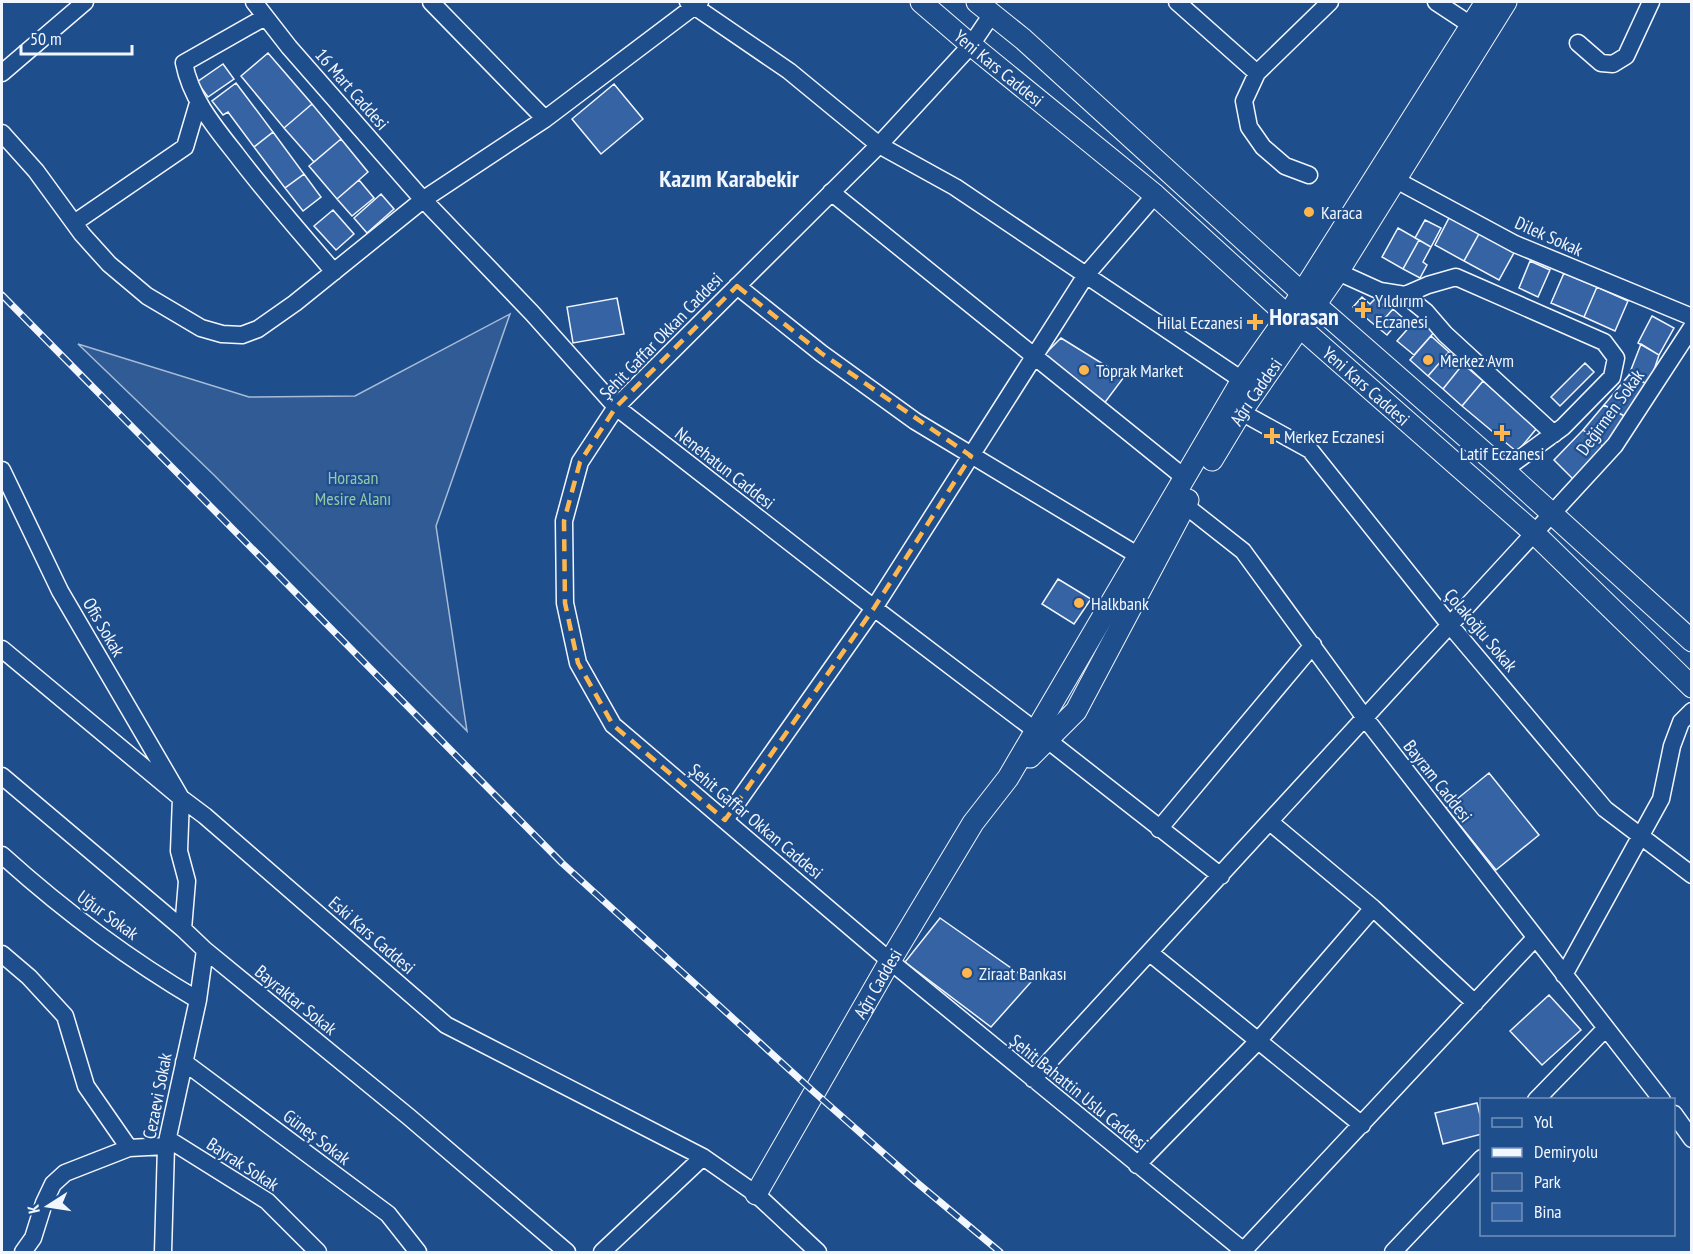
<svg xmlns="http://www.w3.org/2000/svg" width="1693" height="1254" font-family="'PT Sans Narrow',sans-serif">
  <rect width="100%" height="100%" fill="#1f4e8c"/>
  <!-- green -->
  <path fill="#305b95" stroke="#a8bbd7" stroke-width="1.5" d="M510,314L436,526L467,731L214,475L78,344L249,397L355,396Z"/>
  <!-- building -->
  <path fill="#3563a3" stroke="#f2f6ff" stroke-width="1.5" d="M268,53L312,104L284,128L241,76Z
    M223,64L234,79L208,97L197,82Z
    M236,83L273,132L254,147L228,112L223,115L212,101Z
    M614,84L643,119L601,154L572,119Z
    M312,104L341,139L314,162L284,128Z
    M273,132L304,174L285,188L254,147Z
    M341,139L368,172L337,199L309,166Z
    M304,174L321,197L303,211L285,188Z
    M359,180L374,198L352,216L337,199Z
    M381,194L394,209L367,233L354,218Z
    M333,210L354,234L336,250L314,226Z
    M1450,216L1480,232L1464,261L1435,245Z
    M1425,220L1441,228L1431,247L1415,238Z
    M1398,228L1419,240L1403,269L1382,257Z
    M1480,232L1515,251L1499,280L1464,261Z
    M1419,240L1431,247L1423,262L1427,265L1420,278L1403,269Z
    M1530,261L1550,270L1538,297L1519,288Z
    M1564,273L1597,287L1584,317L1551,303Z
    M1597,287L1628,301L1615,331L1584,317Z
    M1362,297L1370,304L1375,299L1382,305L1385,302L1393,309L1377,327L1353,307Z
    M617,298L624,334L573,343L567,307Z
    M1393,309L1402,317L1387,335L1377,327Z
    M1420,315L1437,329L1414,355L1397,341Z
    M1652,316L1674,328L1659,355L1638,343Z
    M1431,336L1449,352L1428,376L1410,360Z
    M1061,338L1124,377L1103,405L1043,356Z
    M1641,344L1659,355L1649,385L1629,375Z
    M1449,352L1463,364L1443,389L1428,376Z
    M1585,363L1594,372L1560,406L1551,397Z
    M1463,364L1483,381L1462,406L1443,389Z
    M1629,375L1649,385L1628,418L1604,405Z
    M1483,381L1537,428L1517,452L1462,406Z
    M1604,405L1628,418L1604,447L1583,430Z
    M1583,430L1604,447L1576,482L1554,460Z
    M1058,579L1091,599L1074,624L1042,604Z
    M1489,773L1539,835L1496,870L1446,808Z
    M940,918L1031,982L991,1027L905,962Z
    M1549,995L1581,1030L1542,1065L1510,1031Z
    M1477,1103L1482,1123V1134L1443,1144L1435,1113Z"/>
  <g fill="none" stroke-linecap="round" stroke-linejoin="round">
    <!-- minor casing -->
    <g stroke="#f2f6ff" stroke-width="19">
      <path id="minor" d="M254,2L289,47L417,193L532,313L616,407L874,608L1036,731L1221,876
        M431,2L545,119
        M688,2L789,71L879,145L955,187L1242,380
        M1177,2L1257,73
        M1436,2L1480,31
        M992,14L971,45L879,145L616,407L580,462L564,521L565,603L578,663L613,725L890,961L1245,1252
        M265,17L184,63C191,99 214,126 236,154C267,195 301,233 334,272
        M1578,43L1601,63L1613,64L1626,56L1651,2
        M2,73L85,2
        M2,133L36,171L82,234L109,264L147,296L201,328L222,334L242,335L258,329L295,303L424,199L545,119L700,2
        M1309,175L1285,166L1263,147L1249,127L1244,101L1257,73L1330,2
        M1396,180L1515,244L1692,317
        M831,192L1185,478
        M74,223L185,147L198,103
        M1338,272L1380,291L1405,295L1428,285L1456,277L1604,342L1616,358L1612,377L1563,427L1504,470
        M737,286L821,353L915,421L1139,556
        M1405,295L1426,312L1445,334L1554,434
        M1241,412L1310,450L1449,624L1605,809L1692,875
        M2,470L60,591L181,798L179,851L187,881L183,929
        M1177,499L1243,551L1365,718L1662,1100
        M2,649L181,798L205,816L446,1025L703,1157L756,1194L818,1252
        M2,776L183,929L205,950L409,1117L567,1252
        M725,820L874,608L1086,275L1155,195
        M1270,822L1373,908L1475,1003
        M1159,829L1313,645
        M2,855C62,909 128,959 198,1000
        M1150,953L1362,1125
        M2,954L29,977L65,1016L86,1086L129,1148L166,1146
        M1564,975L1661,799L1672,746L1681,722L1692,711
        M184,1062L388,1214L418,1252
        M1033,1079L1615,445L1692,327
        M1536,1100L1606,1028
        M1674,1114L1692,1139
        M168,1139L267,1201L318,1252
        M1137,1165L1258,1041L1373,908
        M1243,1251L1535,938
        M23,1252L33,1238L44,1203L53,1184L65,1173L129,1148
        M163,1252L166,1146L198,1000L205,950
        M602,1252L703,1157
        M1393,1252L1482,1158"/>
    </g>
    <!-- major casing -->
    <g stroke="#f2f6ff" stroke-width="23">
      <g id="major">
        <path id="s1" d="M921,2L971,45L1155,195L1301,328L1533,532L1692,687"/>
        <path d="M977,2L1023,39L1302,293L1504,470L1692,641"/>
        <path id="s2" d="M1212,460L1241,412L1338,272L1506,2"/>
        <path d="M1030,757L1076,711L1188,500"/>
        <path id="s3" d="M756,1194L890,961L973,823L1008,778L1242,380L1288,315L1486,2"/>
      </g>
    </g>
    <!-- minor -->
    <use href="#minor" stroke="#1f4e8c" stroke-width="16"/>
    <!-- major -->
    <use href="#major" stroke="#1f4e8c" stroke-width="21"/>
    <!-- rail casing -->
    <g stroke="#f2f6ff" stroke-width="7">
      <path id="rail" d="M2,295L562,863L814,1092L915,1181L1000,1252"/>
    </g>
    <!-- rail -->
    <use href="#rail" stroke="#1f4e8c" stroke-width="4.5" stroke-dasharray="14" stroke-linecap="butt"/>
  </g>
  <!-- marked area -->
  <path fill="none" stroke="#ffb74d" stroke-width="4.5" stroke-dasharray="12 8" stroke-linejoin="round" d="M737,286L821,353L971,456L874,608L725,820L613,725L578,663L565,603L564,521L580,462L616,407Z"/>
  <!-- markers -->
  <g fill="#ffb74d" stroke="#1f4e8c" stroke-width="2">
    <circle cx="1309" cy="212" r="6"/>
    <path d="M1360 301h6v6h6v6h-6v6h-6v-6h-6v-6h6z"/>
    <path d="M1252 313h6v6h6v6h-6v6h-6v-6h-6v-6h6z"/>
    <circle cx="1428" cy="360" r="6"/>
    <circle cx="1084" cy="370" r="6"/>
    <path d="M1499 424h6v6h6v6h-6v6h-6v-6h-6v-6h6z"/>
    <path d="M1269 427h6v6h6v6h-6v6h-6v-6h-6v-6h6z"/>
    <circle cx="1079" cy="603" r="6"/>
    <circle cx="967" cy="973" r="6"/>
  </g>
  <g text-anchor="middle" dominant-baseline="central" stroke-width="4.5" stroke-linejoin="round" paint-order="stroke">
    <!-- street labels -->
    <g font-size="18" fill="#f2f6ff" stroke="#1f4e8c">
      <text stroke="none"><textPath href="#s1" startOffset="102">Yeni Kars Caddesi</textPath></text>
      <text transform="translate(352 89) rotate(49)">16 Mart Caddesi</text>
      <text transform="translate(1549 236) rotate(24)">Dilek Sokak</text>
      <text transform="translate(661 336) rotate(-46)">Şehit Gaffar Okkan Caddesi</text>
      <text stroke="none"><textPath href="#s1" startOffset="588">Yeni Kars Caddesi</textPath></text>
      <text stroke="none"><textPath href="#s2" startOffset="81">Ağrı Caddesi</textPath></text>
      <text transform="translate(1610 412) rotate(-54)">Değirmen Sokak</text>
      <text transform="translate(725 468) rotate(38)">Nenehatun Caddesi</text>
      <text transform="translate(104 627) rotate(60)">Ofis Sokak</text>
      <text transform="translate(1481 630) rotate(50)">Çolakoğlu Sokak</text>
      <text transform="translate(1438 781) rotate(52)">Bayram Caddesi</text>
      <text transform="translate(756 821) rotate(40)">Şehit Gaffar Okkan Caddesi</text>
      <text transform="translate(108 915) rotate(36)">Uğur Sokak</text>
      <text transform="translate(372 935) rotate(41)">Eski Kars Caddesi</text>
      <text stroke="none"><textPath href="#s3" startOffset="243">Ağrı Caddesi</textPath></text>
      <text transform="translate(296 1000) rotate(39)">Bayraktar Sokak</text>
      <text transform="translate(1079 1092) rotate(39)">Şehit Bahattin Uslu Caddesi</text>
      <text transform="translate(157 1096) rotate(-79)">Cezaevi Sokak</text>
      <text transform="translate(317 1137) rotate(37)">Güneş Sokak</text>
      <text transform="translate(243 1164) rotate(33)">Bayrak Sokak</text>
    </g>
    <!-- poi labels -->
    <g font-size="18" fill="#f2f6ff" stroke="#1f4e8c" text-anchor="start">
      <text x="1321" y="212">Karaca</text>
      <text x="1375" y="300">Yıldırım<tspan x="1375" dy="21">Eczanesi</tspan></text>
      <text x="1243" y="322" text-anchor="end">Hilal Eczanesi</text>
      <text x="1440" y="360">Merkez Avm</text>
      <text x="1096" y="370">Toprak Market</text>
      <text x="1284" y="436">Merkez Eczanesi</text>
      <text x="1502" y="453" text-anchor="middle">Latif Eczanesi</text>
      <text x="1091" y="603">Halkbank</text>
      <text x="979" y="973">Ziraat Bankası</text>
    </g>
    <!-- park labels -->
    <g font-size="18" fill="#97c8a6" stroke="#1f4e8c">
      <text x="353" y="477">Horasan<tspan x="353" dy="21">Mesire Alanı</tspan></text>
    </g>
    <!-- district labels -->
    <g font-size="24" font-weight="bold" fill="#f2f6ff" stroke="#1f4e8c">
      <text x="729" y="178">Kazım Karabekir</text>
      <text x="1304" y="316">Horasan</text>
    </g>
  </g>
  <!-- border -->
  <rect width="1693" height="1254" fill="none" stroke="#f2f6ff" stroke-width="6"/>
  <!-- legend -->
  <rect x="1480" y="1098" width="195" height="138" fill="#1f4e8c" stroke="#7391ba" stroke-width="1.5"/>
  <rect x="1492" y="1118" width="30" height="9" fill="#1f4e8c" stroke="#7391ba" stroke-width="1.5"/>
  <text x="1534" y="1128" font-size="18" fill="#f2f6ff">Yol</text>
  <rect x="1492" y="1148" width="30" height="9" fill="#f2f6ff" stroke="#7391ba" stroke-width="1.5"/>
  <text x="1534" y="1158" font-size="18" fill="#f2f6ff">Demiryolu</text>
  <rect x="1492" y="1173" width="30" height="18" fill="#305b95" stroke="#7391ba" stroke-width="1.5"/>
  <text x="1534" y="1188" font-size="18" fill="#f2f6ff">Park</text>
  <rect x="1492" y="1203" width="30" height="18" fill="#3563a3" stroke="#7391ba" stroke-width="1.5"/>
  <text x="1534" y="1218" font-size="18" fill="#f2f6ff">Bina</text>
  <!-- north arrow -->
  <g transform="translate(48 1206) rotate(258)" stroke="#1f4e8c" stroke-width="4.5" paint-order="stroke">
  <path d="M0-4.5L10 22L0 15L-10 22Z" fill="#f2f6ff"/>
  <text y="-9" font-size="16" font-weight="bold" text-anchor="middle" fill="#f2f6ff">K</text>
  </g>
  <!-- scale -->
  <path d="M21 45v9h111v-9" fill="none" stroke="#f2f6ff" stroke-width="3"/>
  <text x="30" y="45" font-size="18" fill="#f2f6ff" stroke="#1f4e8c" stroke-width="4.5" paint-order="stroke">50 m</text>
</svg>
